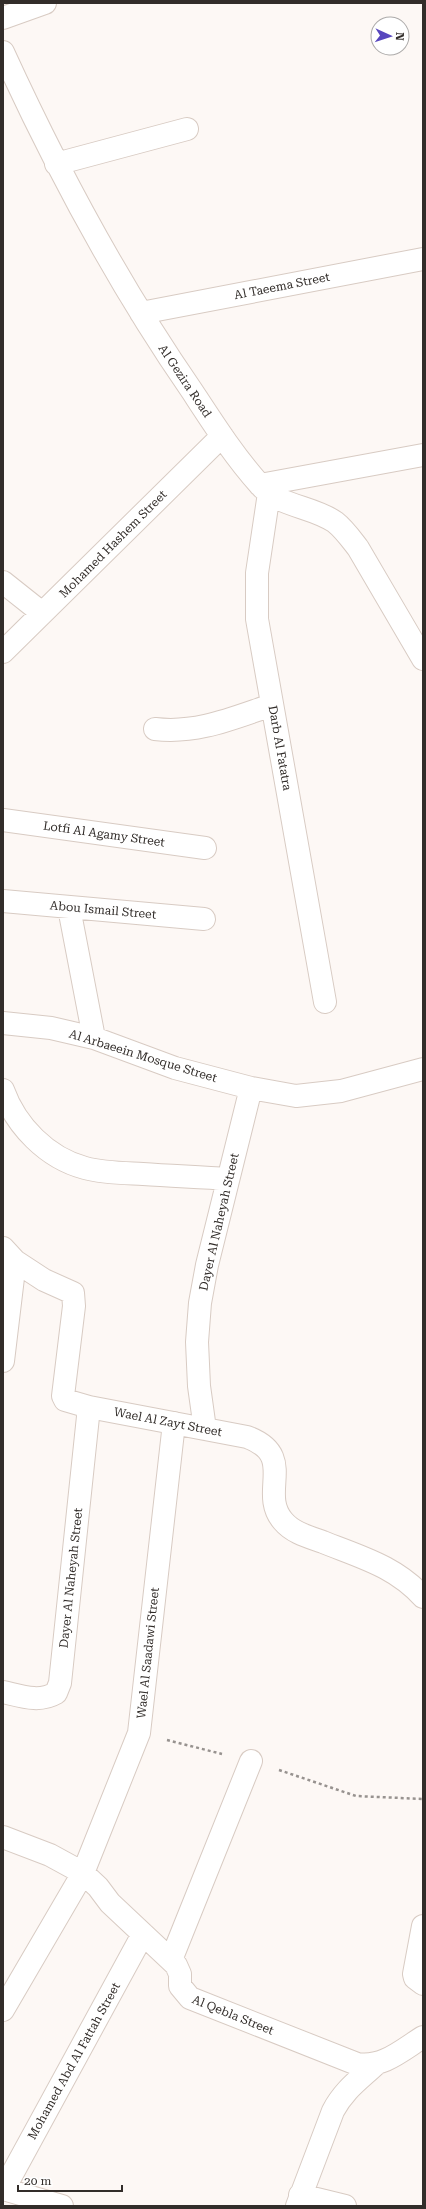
<svg xmlns="http://www.w3.org/2000/svg" width="426" height="2209" font-family="'Roboto Serif',serif">
  <rect width="100%" height="100%" fill="#fdf8f5"/>
  <g fill="none" stroke-linecap="round" stroke-linejoin="round">
    <!-- minor casing -->
    <g stroke="#d8cbc3" stroke-width="24">
      <path id="minor" d="M3,18L45,3
        M3,52C57,170 118,284 192,391C213,423 234,456 260,485C280,507 312,506 335,522C344,529 351,539 358,548L423,659
        M56,164L187,129
        M141,313L423,259
        M260,485L423,455
        M269,493L257,573V619L325,1002
        M3,582L42,613
        M3,652L222,436
        M155,729C197,734 233,718 272,705
        M3,820L205,848
        M3,901L204,919
        M69,908L94,1038
        M3,1023L51,1028L94,1038L175,1068L251,1088L296,1096L341,1091L423,1069
        M3,1090C16,1126 47,1158 85,1168C103,1173 123,1173 143,1174C171,1176 200,1177 228,1179
        M3,1248L15,1261L44,1280L73,1293L74,1306L63,1396L65,1400L89,1407L247,1437C298,1456 258,1492 283,1521C293,1533 309,1537 323,1542C360,1557 395,1566 423,1597
        M3,1361L15,1261
        M205,1429L199,1386L197,1342L200,1303L207,1265L251,1088
        M3,1692C21,1696 39,1703 56,1693L60,1683L89,1407
        M3,1837L50,1855L83,1873L98,1887L110,1903L176,1965L180,1974V1986L190,1998L357,2064C383,2068 402,2050 423,2037
        M423,1926L414,1974L415,1978L423,1984
        M171,1960L251,1761
        M3,2010L83,1873L139,1733L174,1423
        M3,2189L62,2206
        M4,2189L143,1934
        M300,2195L345,2206
        M297,2206L333,2111C344,2090 359,2080 376,2064"/>
    </g>
    <!-- path -->
    <path stroke="#97928f" stroke-width="2.5" stroke-dasharray="3 3" stroke-linecap="butt" d="M167,1740L222,1754
      M279,1770L356,1796L423,1799"/>
    <!-- minor -->
    <use href="#minor" stroke="#fff" stroke-width="22"/>
  </g>
  <g text-anchor="middle" dominant-baseline="central" stroke-width="4" stroke-linejoin="round" paint-order="stroke">
    <!-- street labels -->
    <g font-size="12" fill="#322d2a" stroke="#fff">
      <text transform="translate(282 286) rotate(-11)">Al Taeema Street</text>
      <text transform="translate(185 381) rotate(56)">Al Gezira Road</text>
      <text transform="translate(113 544) rotate(-45)">Mohamed Hashem Street</text>
      <text transform="translate(280 748) rotate(80)">Darb Al Fatatra</text>
      <text transform="translate(104 834) rotate(8)">Lotfi Al Agamy Street</text>
      <text transform="translate(103 910) rotate(5)">Abou Ismail Street</text>
      <text transform="translate(143 1056) rotate(17)">Al Arbaeein Mosque Street</text>
      <text transform="translate(219 1222) rotate(-77)">Dayer Al Naheyah Street</text>
      <text transform="translate(168 1422) rotate(11)">Wael Al Zayt Street</text>
      <text transform="translate(71 1578) rotate(-84)">Dayer Al Naheyah Street</text>
      <text transform="translate(148 1653) rotate(-84)">Wael Al Saadawi Street</text>
      <text transform="translate(233 2015) rotate(22)">Al Qebla Street</text>
      <text transform="translate(74 2061) rotate(-61)">Mohamed Abd Al Fattah Street</text>
    </g>
  </g>
  <!-- border -->
  <rect width="426" height="2209" fill="none" stroke="#322d2a" stroke-width="8"/>
  <!-- north arrow -->
  <g transform="translate(390 36) rotate(93)"><circle r="19" fill="#ffffff" stroke="#adabaa"/>
  <path d="M0-3L7 15L0 10L-7 15Z" fill="#5746be"/>
  <text y="-6" font-size="11" font-weight="bold" text-anchor="middle" fill="#322d2a">N</text>
  </g>
  <!-- scale -->
  <path d="M18 2185v6h104v-6" fill="none" stroke="#322d2a" stroke-width="2"/>
  <text x="24" y="2185" font-size="12" fill="#322d2a" stroke="#ffffff" stroke-width="3" paint-order="stroke">20 m</text>
</svg>
